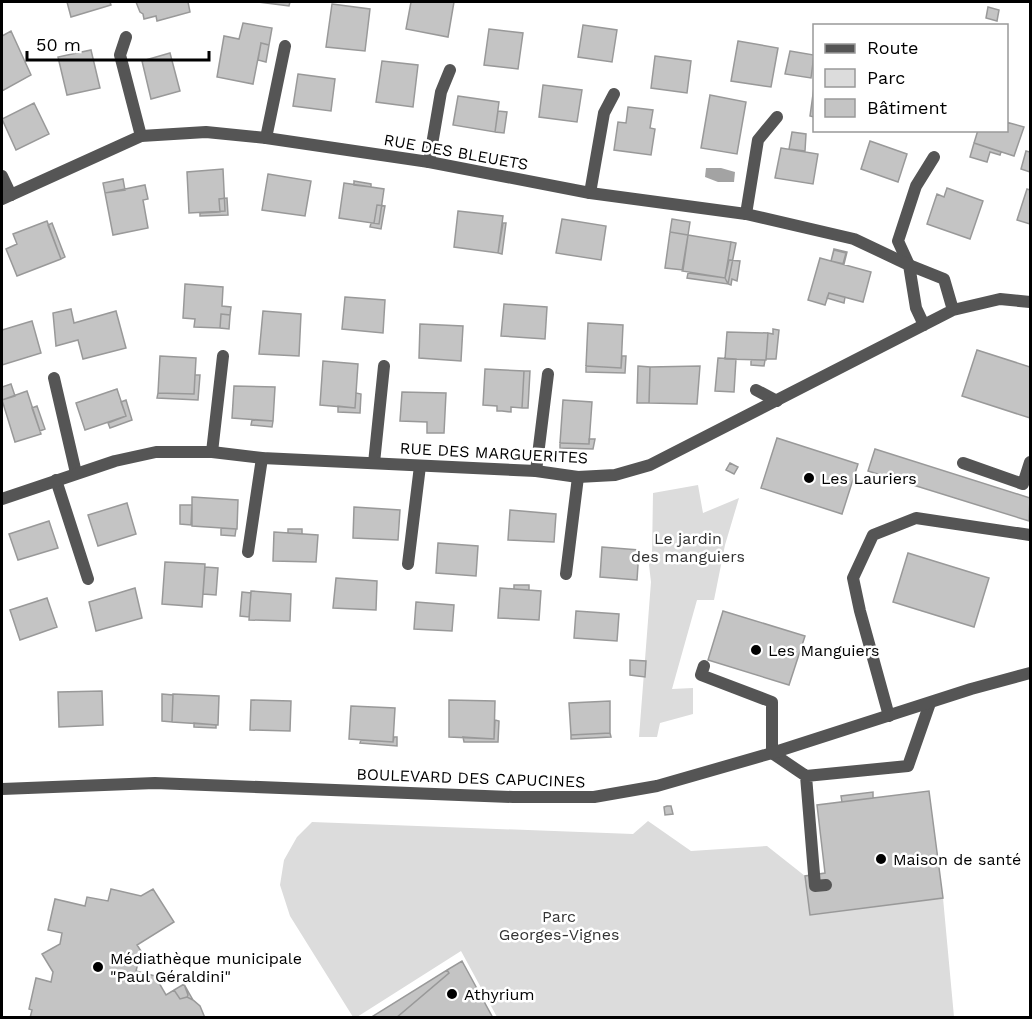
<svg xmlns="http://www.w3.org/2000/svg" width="1032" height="1019" font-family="'Work Sans',sans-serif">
  <rect width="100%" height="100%" fill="#fff"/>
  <!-- green -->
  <path fill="#dcdcdc" d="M698,485L703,513L739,498L725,545L714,600H697L672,689L693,688V714L660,723L657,737H639L651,582L649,565L652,555L653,493Z
    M648,821L691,851L767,846L805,876L810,915L943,898L954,1017H497L461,951L357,1017H353L290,916L280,885L284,860L297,837L312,822L633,834Z"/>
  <!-- water -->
  <path fill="#a3a3a3" d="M706,168H721L735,172L734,182H718L705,177Z"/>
  <!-- building -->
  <path fill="#c4c4c4" stroke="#999" stroke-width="1.5" d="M67,2H110L111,5L71,17Z
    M136,2H188L190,12L157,21L156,16L144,19L143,14L140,12Z
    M258,2H290L289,6Z
    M411,2H454L448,37L406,29Z
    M332,4L370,9L365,51L326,47Z
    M988,7L999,10L997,21L986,18Z
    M243,23L272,28L269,45L261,43L253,84L217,77L224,36L239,39Z
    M583,25L617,30L612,62L578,57Z
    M489,29L523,33L518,69L484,65Z
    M11,31L31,75L2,91V36Z
    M738,41L778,48L771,87L731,81Z
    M261,43L269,45L266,62L258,60Z
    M91,50L100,88L67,95L58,57Z
    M790,51L814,55L811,78L785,74Z
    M170,53L180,91L151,99L142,61Z
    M655,56L691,61L687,93L651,88Z
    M382,61L418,65L413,107L376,102Z
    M298,74L335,79L331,111L293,106Z
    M543,85L582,90L577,122L539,117Z
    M814,87V117L810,116Z
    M710,95L746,102L737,154L701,148Z
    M458,96L499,102L495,132L453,125Z
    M34,103L49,134L16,150L2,119Z
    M628,107L653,110L650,128L655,129L651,155L614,150L618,122L626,123Z
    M498,111L507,112L504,133L495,132Z
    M1006,122L1024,127L1014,156L974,143L978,130H1006Z
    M792,132L806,134L805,151L789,149Z
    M870,141L907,154L898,182L861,169Z
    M974,143L1001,152L1000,155L990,152L987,162L970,157Z
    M781,148L818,154L813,184L775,178Z
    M1026,151L1030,152V172L1021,169Z
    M223,169L225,211L189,213L187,172Z
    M268,174L311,181L305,216L262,210Z
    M123,179L125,190L105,193L103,183Z
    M354,181L371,184V187L354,185Z
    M344,183L384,189L379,224L339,218Z
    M145,185L148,199L143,200L148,228L113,235L105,193Z
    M947,188L983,201L970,239L927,224L937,194L944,197Z
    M1027,189L1030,190V224L1017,220Z
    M227,198L228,215L200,216V213L220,212L219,199Z
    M377,205L385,206L381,229L370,227L371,223H374Z
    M458,211L503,216L498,253L454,247Z
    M562,219L606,226L601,260L556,253Z
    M672,219L690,222L688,235L670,232Z
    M47,221L61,259L17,276L6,249L17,244L13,234Z
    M52,223L65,257L61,259L48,225Z
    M503,223H506L502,254L498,253Z
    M670,232L688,235L683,270L665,268Z
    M688,235L731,242L725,278L682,271Z
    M731,242L736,243L728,284L687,278L688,273L725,278Z
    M834,249L847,252L844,264L831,261Z
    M834,250L846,253L843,264L831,261Z
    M820,258L871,272L863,302L829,293L825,305L808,300Z
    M729,260L740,261L737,281L732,279L731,285L728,284L725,278Z
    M185,284L223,287L222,306L231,307L230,315L221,314L220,328L194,327L195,319L183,318Z
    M829,293L845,297L844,303L827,298Z
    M345,297L385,300L383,333L342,329Z
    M504,304L547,307L545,339L501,336Z
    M71,309L74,323L116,311L126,348L83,359L78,340L56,346L53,313Z
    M263,311L301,314L299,356L259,354Z
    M221,314L230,315L229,329L220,328Z
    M32,321L41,353L2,365V330Z
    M588,323L623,325L621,368L586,366Z
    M420,324L463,326L461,361L419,358Z
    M773,329L779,330L776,359H766L768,333L773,334Z
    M727,332L768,333L766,360L725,359Z
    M977,350L1030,367V418L962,396Z
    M160,356L196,358L194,394L158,393Z
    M622,356H626L625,373L586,372V366L621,368Z
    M718,358L736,359L734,392L715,391Z
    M751,360H765L764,366L751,365Z
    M323,361L358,364L355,408L320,405Z
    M638,366L650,367L649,403H637Z
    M700,366L697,404L649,403L650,367Z
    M485,369L524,371L522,408L511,407V412L502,411H497V406L483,405Z
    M524,371H530L528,408H522Z
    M195,375H200L198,400L157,398L158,393L194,394Z
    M11,384L15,396L2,400V387Z
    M234,386L275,387L273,421L232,418Z
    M117,389L126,416L85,430L76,403Z
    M27,391L41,434L15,442L2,400Z
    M402,392L446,393L444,433H427V422L400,421Z
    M356,393L361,394L360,413L338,412V406L355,408Z
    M126,400L132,420L110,428L108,423L126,416L121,402Z
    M563,400L592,402L589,444L560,443Z
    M37,406L45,429L40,431L32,408Z
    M252,420L273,421L272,427L251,425Z
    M777,438L858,464L842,514L761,488Z
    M589,439H595L593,449L560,448V443L589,444Z
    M875,449L1030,498L1029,521L868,471Z
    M730,463L738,467L734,474L726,470Z
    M192,497L238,500L237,529L192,526Z
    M127,503L136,534L98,546L88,515Z
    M180,505H192L191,525L180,524Z
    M354,507L400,510L398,540L353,538Z
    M510,510L556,514L554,542L508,540Z
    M49,521L58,548L18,560L9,534Z
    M221,528L236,529L235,536L221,535Z
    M288,529H302V534L288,533Z
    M274,532L318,535L316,562L273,561Z
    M438,543L478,546L476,576L436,573Z
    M602,547L639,550L637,580L600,577Z
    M908,553L989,578L974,627L893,602Z
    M165,562L205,564L202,607L162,604Z
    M205,567L218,568L216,595L203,594Z
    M336,578L377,581L376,610L333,608Z
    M514,585H529V590L514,589Z
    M135,588L142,618L96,631L89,602Z
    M500,588L541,591L539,620L498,618Z
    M251,591L291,594L290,621L249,620Z
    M242,592L251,593L249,617L240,616Z
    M47,598L57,627L20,640L10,610Z
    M416,602L454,605L452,631L414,629Z
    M576,611L619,614L617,641L574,638Z
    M723,611L805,636L789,685L708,660Z
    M630,660L646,661L645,677L630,675Z
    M102,691L103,725L59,727L58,692Z
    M162,694L173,695L172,722L162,721Z
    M173,694L219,696L218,725L172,722Z
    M251,700L291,701L290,731L250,730Z
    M449,700L495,701L494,739L449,737Z
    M610,701V733L571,735L569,703Z
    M351,706L395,708L393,742L349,739Z
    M495,720L499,721L498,742H464L463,737L494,739Z
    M194,723L216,725V728L194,727Z
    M610,733L611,737L571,739V735Z
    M394,737H397V746L360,743L361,740L393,742Z
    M929,791L943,898L810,915L805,876L825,873L817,805Z
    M873,792V798L842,802L841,796Z
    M667,806H671L673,814L665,815L664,807Z
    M111,889L141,896L153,889L174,922L137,945L141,951L136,971L155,976L166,995L174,990L180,999L187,997L193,1000L200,1006L205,1018H30L32,1010L29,1009L36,978L51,982L53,972L42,954L60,944L62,933L48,930L55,899L85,906L87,897L108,901Z
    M462,961L493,1018H396L449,973L447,970Z
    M447,970L449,973L396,1018H370Z
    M184,984L188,995L187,997L180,999L174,990Z
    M184,984L189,993L193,1000L187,997L180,999L174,990Z"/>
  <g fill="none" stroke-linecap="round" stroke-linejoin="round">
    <!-- service -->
    <path stroke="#555" stroke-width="12" d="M126,37L120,55L141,136
      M266,138L285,46
      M429,162L441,92L450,70
      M2,176L11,195
      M590,193L604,113L614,94
      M746,214L758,140L777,117
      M909,265L898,241L916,186L934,157
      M54,378L76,473
      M756,390L777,401
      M212,452L223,356
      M374,463L384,366
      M963,463L1023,484L1030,462
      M536,471L548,374
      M56,480L88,579
      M248,552L262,458
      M408,564L420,466
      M566,574L578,477
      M704,666L701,675L772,702V753L806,776L908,766L930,703
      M889,716L860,611L853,578L873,535L916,518L1030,535
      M806,776L815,886L826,885"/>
    <!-- minor -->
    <path stroke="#555" stroke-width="12" d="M2,199L141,136L206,132L266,138L429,162L590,193L746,214L854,239L909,265
      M924,325L916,308L909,265L944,279L953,310
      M2,499L115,461L156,452H212L262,458L536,471L578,477L615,475L650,465L953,310L1000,299L1030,302
      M2,789L155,783L513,797H594L657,786L772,753L971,689L1030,673"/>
  </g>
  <!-- markers -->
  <g fill="#000" stroke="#fff" stroke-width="2">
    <circle cx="809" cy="478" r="6"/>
    <circle cx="756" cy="650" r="6"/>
    <circle cx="881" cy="859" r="6"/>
    <circle cx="98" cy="967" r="6"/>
    <circle cx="452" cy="994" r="6"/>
  </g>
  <g text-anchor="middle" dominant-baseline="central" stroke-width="5" stroke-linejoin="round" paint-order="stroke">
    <!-- street labels -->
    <g font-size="16" fill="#000" stroke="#fff">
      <text transform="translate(456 152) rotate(10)">RUE DES BLEUETS</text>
      <text transform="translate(494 453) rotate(3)">RUE DES MARGUERITES</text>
      <text transform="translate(471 778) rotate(2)">BOULEVARD DES CAPUCINES</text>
    </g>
    <!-- poi labels -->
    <g font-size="16" fill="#000" stroke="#fff" text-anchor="start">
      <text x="821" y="478">Les Lauriers</text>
      <text x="768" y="650">Les Manguiers</text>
      <text x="893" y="859">Maison de santé</text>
      <text x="110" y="958">Médiathèque municipale<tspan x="110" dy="18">"Paul Géraldini"</tspan></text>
      <text x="464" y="994">Athyrium</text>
    </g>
    <!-- park labels -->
    <g font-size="16" fill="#333" stroke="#fff">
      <text x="688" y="538">Le jardin<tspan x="688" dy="18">des manguiers</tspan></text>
      <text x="559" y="916">Parc<tspan x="559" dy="18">Georges-Vignes</tspan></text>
    </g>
  </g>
  <!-- border -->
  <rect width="1032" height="1019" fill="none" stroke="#000000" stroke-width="6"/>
  <!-- legend -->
  <rect x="813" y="24" width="195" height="108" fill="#ffffff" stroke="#999999" stroke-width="1.5"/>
  <rect x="825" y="44" width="30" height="9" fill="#555555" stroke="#999999" stroke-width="1.5"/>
  <text x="867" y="54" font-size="18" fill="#000000">Route</text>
  <rect x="825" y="69" width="30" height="18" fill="#dcdcdc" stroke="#999999" stroke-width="1.5"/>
  <text x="867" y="84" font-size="18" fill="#000000">Parc</text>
  <rect x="825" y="99" width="30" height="18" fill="#c4c4c4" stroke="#999999" stroke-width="1.5"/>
  <text x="867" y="114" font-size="18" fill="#000000">Bâtiment</text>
  <!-- scale -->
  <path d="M27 51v9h182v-9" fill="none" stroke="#000000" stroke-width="3"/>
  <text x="36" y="51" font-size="18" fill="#000000" stroke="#ffffff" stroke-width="4.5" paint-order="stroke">50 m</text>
</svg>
